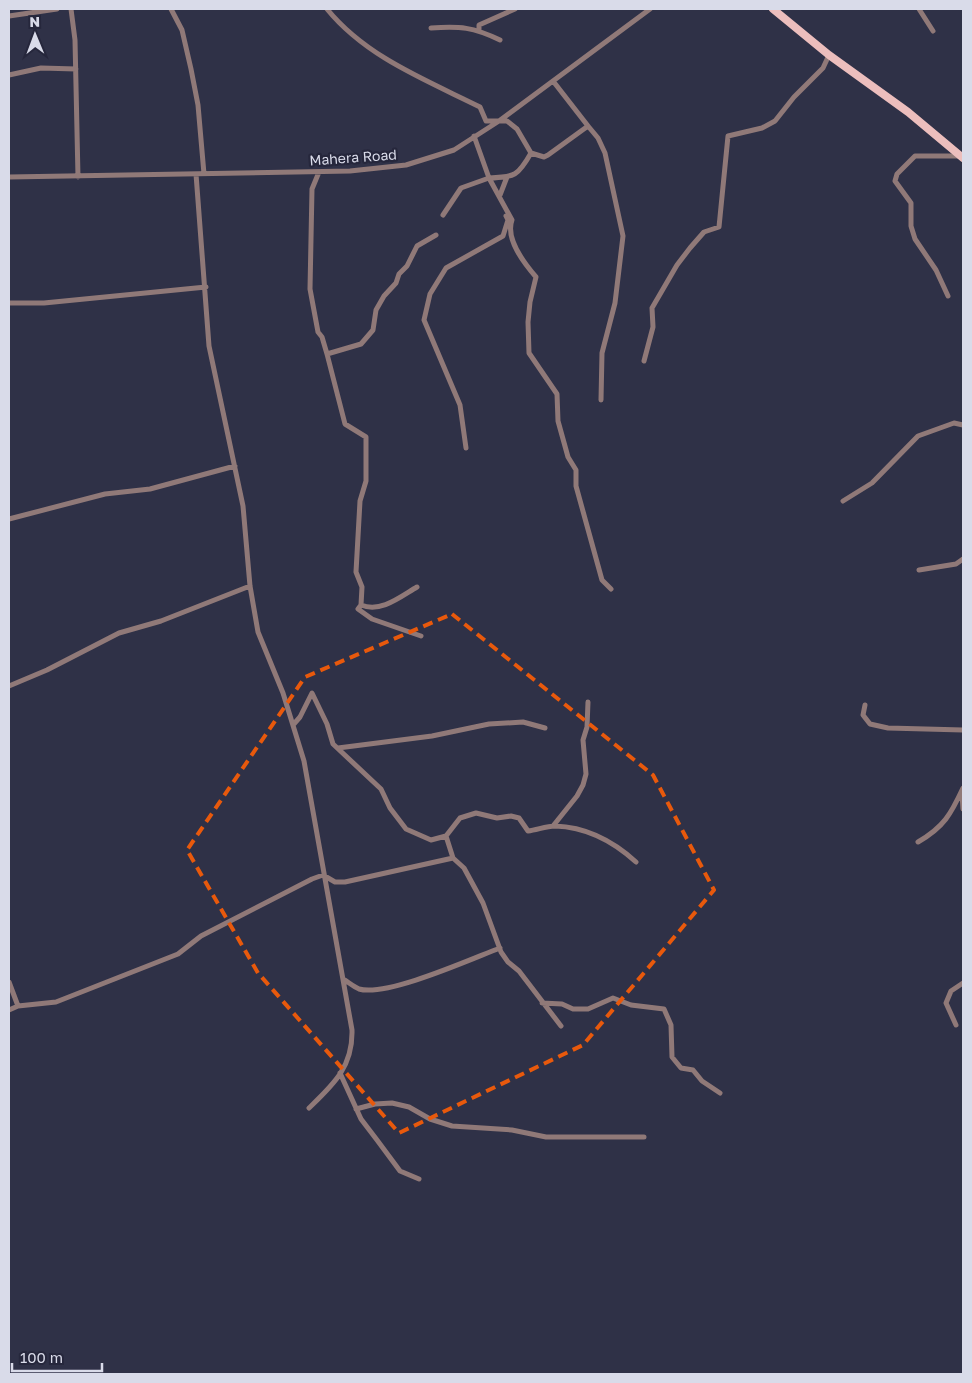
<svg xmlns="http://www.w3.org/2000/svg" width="972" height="1383" font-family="'Golos Text',sans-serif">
  <rect width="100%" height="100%" fill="#2f3147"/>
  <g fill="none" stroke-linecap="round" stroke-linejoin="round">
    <!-- street -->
    <path stroke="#907978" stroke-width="5" d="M71,9L75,40L78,177
      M171,9L182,30L191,69L198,105L204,174
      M327,9C366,57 426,80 480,107L486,121H507L517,129L531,153C518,176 515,177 489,178L474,136
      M919,9L933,31
      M9,16L57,9
      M431,28C460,26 473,27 500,40
      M479,30V25L515,9
      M9,75L41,68L76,69
      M588,126L598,138L605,153L623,236L615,303L602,353L601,400
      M531,153L544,157L548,155L588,126L553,81
      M319,172L312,189L310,289L318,332L322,337L327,354L345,424L366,437V481L360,501L356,572L362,587L361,605C381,613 400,597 417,587
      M196,174L209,346L243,506L250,586L258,632L283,693L304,761L352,1030C353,1067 333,1085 309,1108
      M9,177L350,171L406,165L454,150L499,121L650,9
      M500,195L507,177
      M443,215L461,188L489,178L512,220C505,239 524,263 536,277L530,302L528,322L529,353L557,394L558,421L568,457L576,470V486L602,580L611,589
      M948,296L936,270L915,239L911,226V203L895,181L897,174L915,156H961
      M9,303H44L206,287
      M327,354L361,344L373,330L376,310L384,296L396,283L399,274L407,266L417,246L436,235
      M644,361L653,327L652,308L677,265L690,248L704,232L719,227L728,136L762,128L775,121L794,97L823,68L829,55
      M466,448L460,405L424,320L430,294L446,268L503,236L508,220L506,216
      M843,501L872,483L918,436L954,423L963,425
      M9,519L105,494L150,489L235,466
      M919,570L956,564L963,559
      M361,605L358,609L372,619L421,636
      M9,686L47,670L119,633L161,621L250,586
      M865,705L863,715L870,724L888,728L963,730
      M338,748L432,736L489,724L523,722L545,728
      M962,794L963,809
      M553,826L577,796L583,785L586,774L583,740L587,727L588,702
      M446,836L460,818L476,813L497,818L511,816L519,818L528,831C537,830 546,826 555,826C586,827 613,841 636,862
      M918,842C944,827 951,814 963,788
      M453,858L464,868L483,903L501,952L508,962L519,971L561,1026
      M343,979C348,982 354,987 359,989C387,997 471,959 500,948
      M9,982L18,1006
      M542,1003L562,1004L573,1009H588L613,998L631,1005L664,1009L671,1025L672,1057L681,1068L693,1070L702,1081L720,1093
      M9,1010L18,1006L56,1002L178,954L201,936L312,879L323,875L335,882H345L453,858L446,836L431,840L406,829L390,808L381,789L333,744L327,724L312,693L300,717L293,725
      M956,1025L946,1003L951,991L963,983
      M340,1073L361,1119L377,1140L400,1171L419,1179
      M356,1109L375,1104L392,1103L409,1107L430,1119L452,1126L512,1130L546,1137H644"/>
    <!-- primary -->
    <path stroke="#ecbebd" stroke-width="8" d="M773,9L829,55L908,112L963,158"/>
  </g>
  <!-- marked area -->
  <path fill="none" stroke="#e8590c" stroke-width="4" stroke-dasharray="10 6" stroke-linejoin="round" d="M452,614L653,775L714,890L583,1045L399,1133L258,973L187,850L305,677Z"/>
  <g text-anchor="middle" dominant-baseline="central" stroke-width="4.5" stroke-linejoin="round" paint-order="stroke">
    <!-- street labels -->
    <g font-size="14" fill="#d9dbe9" stroke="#26273c">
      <text transform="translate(353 157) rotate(-4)">Mahera Road</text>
    </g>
  </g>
  <!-- border -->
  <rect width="972" height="1383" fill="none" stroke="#d9dbe9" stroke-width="20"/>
  <!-- north arrow -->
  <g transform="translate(35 35) rotate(359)" stroke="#26273c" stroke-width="4" paint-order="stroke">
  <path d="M0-4L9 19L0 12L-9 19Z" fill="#d9dbe9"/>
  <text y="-8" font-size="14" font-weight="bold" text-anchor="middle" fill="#d9dbe9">N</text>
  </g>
  <!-- scale -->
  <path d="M12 1363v8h90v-8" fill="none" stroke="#d9dbe9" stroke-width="2.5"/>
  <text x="20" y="1363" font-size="15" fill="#d9dbe9" stroke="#26273c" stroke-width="4" paint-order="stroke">100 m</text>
</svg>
